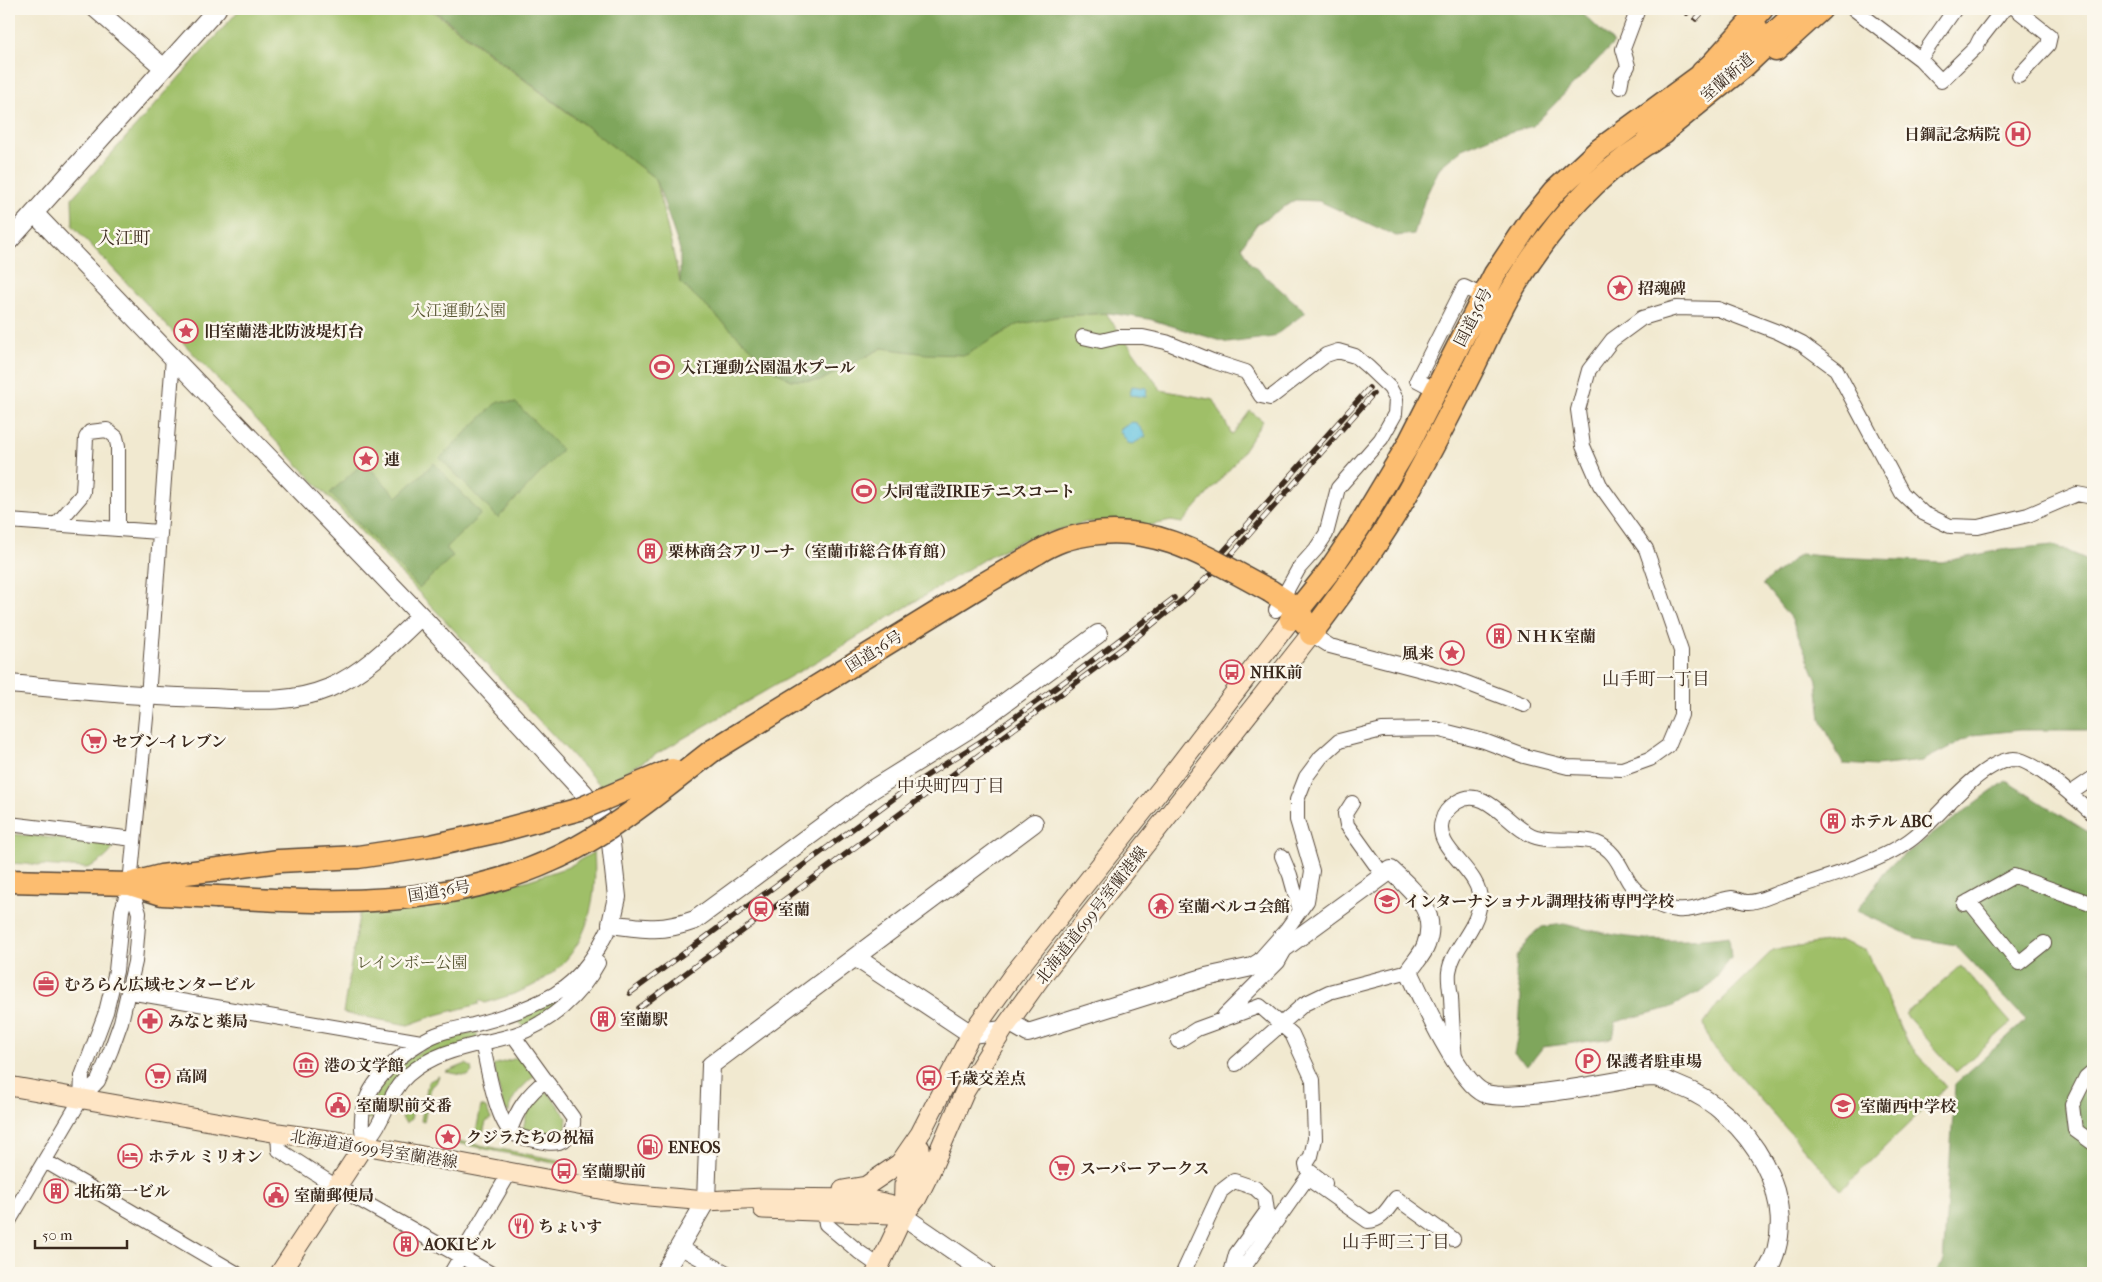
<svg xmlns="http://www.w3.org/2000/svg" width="2102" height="1282" font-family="'IM FELL French Canon','Noto Serif JP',serif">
  <rect width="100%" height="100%" fill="#fbf7ec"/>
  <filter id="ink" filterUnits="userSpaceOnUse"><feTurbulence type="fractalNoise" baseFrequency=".02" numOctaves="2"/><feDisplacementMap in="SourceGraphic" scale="10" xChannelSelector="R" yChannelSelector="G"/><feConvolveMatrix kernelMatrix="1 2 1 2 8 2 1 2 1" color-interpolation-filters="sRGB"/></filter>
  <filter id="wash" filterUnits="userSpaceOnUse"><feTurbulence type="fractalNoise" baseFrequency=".0096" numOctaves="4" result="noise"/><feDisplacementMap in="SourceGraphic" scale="20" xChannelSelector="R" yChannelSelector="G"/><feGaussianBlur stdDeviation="1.12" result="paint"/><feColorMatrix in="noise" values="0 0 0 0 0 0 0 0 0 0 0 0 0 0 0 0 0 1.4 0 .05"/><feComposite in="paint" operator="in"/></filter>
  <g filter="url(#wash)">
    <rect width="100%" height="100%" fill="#f1e9d0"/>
    <!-- green -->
    <path fill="#9fbf67" stroke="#6d7442" d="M240,9H430L656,179L680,282L858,360L882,348L1048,317L1106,313L1161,390L1214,400L1232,435L1250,411L1263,421L1235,463L1182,523L1171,521L1147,526L1117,522H1087L1025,539L986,558L831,653L601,786L73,226L72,198Z
      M9,834L115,843C112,855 98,864 87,868L9,863Z
      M594,852C599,913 581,967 521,991C510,996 497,999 485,1003L479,1000V1004L436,1015L408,1025L343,1013L360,909L526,881L568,867Z
      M1839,940L1867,951L1907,1043L1946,1087L1841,1190L1710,1043L1704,1024L1718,1004L1773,950Z
      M1961,966L2011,1023L1956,1072L1905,1014Z
      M572,987L553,1010L524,1027L519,1022V1015Z
      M475,1032L478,1034L476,1039L398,1076L386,1092L373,1117L371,1119L367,1118C380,1067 426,1041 475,1032Z
      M524,1056L536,1074C525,1085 510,1096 509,1112H508L504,1109L493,1065Z
      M466,1064L471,1067L472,1072L468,1076L446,1072Z
      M439,1076L436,1083L431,1086L424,1122L421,1121L428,1082Z
      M546,1092L549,1093L567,1118L566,1128L554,1138L526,1133L523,1128L529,1106Z
      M411,1100L415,1101L411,1119L406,1123L402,1118Z
      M481,1106L486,1108L491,1119L486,1122L483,1133L476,1132Z
      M458,1141L569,1162L568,1166L457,1143Z"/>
    <!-- forest -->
    <path fill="#7fa65c" stroke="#5d683d" d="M432,9H1581L1583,14L1614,43L1533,126L1494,136L1462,149L1440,167L1425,198L1414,234L1396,236L1319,201L1295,200L1257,224L1242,246L1250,263L1306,312L1273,337L1228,343L1149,319L1109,313L1061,316L1016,325L966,355L927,354L882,348L820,381L791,380L775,371L680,282V250L656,179Z
      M498,401L516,403L562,450L498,518L440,458Z
      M364,462L397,497L434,463L481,514L446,548L453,556L419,588L330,493Z
      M2053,545L2093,562V730H2020L1973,735L1922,761L1876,766L1843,764L1821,720L1817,681L1792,620L1763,584L1800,554L1835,557L1942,562L2001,550Z
      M2006,781L2093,835V1273H1935L1943,1263L1955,1084L2026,1020L1955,945L1916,938L1857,911L1889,866Z
      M1564,924C1624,939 1667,945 1729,936L1731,958L1710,986L1669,1008L1616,1022L1613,1038L1543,1047L1528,1066L1514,1054L1519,1028L1521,997L1515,973L1517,957L1530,937L1542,927Z"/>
    <!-- water -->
    <path fill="#62c2e0" stroke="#4e767f" d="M1132,386L1147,388L1146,397L1130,395Z
      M1132,422L1137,423L1146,436L1133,444L1128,443L1119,430Z"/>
  </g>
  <g filter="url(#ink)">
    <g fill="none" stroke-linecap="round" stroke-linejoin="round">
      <!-- minor casing -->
      <g stroke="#564739" stroke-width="16">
        <path id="minor" d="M1854,9L1920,59L1941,81L1976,47L1980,39L2001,12L2006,9
          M2016,9L2050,36L2048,45L2019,76
          M1920,59L1955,9
          M1620,87L1622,76L1628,66L1623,49L1638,9
          M1083,337L1101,341L1118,337H1143L1166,342L1212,361L1246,372L1261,396L1270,398L1326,355L1338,351L1355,356L1368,367L1390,388L1396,399L1395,414L1381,439L1338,488L1326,534L1316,549L1299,568L1276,610
          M1436,390L1417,380L1464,287L1483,296
          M9,521L159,532
          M57,524L81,496L83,492L86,438L90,432L107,430L116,437L118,446V529
          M1311,634L1330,646L1456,679L1524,705
          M2071,793L2093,778
          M1352,803L1345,814L1347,825L1383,875
          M9,824L134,839
          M1282,856L1290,875L1300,911
          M1969,901L2019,963L2044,943
          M1964,904L2014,876L2093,904
          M1262,957L1286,930L1307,901L1312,871L1297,820V800L1306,777L1321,757L1339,741L1382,730L1436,729L1484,741L1524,756L1568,767L1622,769L1650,759L1668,746L1681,715V651L1646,549L1600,485L1583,446L1578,410L1589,370L1612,340L1642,318L1676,308L1718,309L1778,332L1802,344L1836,369L1902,493L1923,513L1950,526L1978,527L2028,515L2077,494L2093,497
          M129,992L421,1042
          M1224,1016L1278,962L1287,946
          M1178,1041L1197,1029L1260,1006L1292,1034L1313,1080L1315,1139L1311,1156L1306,1164L1307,1169L1325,1183L1324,1190
          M482,1042C487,1064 495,1115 510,1131C517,1137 527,1139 535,1140C543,1142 551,1144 559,1142C570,1138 574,1129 573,1118L513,1035
          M1455,1059C1453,1039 1452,1018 1451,997C1450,990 1448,980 1449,972C1452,948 1477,931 1480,902C1482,870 1433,850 1442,821C1444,812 1449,807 1457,802C1486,783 1510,830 1536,837C1555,843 1578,836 1597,843C1615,850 1620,867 1629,882C1638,896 1661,909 1677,910C1696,912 1714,900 1732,898C1737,898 1742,902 1747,902C1757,903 1772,895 1781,892C1818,880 1885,861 1914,837C1940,816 1981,760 2014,759C2034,759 2077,800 2093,814
          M1236,1064L1304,1004L1329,992L1409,971
          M2093,1071L2086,1077L2072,1105L2075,1130L2093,1143
          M81,1099L82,1076L106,1012L116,971L122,910L130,884L148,697L173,357
          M510,1131C517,1109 528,1094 546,1080
          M278,1133L279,1150L335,1186L490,1273
          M364,1145C363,1136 361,1127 362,1119C362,1103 372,1086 382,1075C393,1063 406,1051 420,1043C436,1032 455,1029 473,1025C501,1018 530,1008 555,994C582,978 598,951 611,924
          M364,1145C369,1138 375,1131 379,1123C388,1107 393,1088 408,1075C439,1048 477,1046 514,1035C549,1024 581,995 598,963
          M45,1161L236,1273
          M823,1203L826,1224L859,1252L879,1266
          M9,1221L81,1099L98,1081L111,1050L121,1022L135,962L139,913L130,884
          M679,1247L727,1273
          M451,1273L510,1172
          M1183,1273L1221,1191L1234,1181L1255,1188L1265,1197L1267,1211L1236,1254L1231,1273
          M1244,1273L1247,1263L1307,1178L1368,1221C1382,1221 1388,1208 1396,1198L1453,1239"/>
      </g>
      <!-- tertiary casing -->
      <g stroke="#564739" stroke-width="20">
        <path id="tertiary" d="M164,68L217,9
          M34,213L421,616L584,793L601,816L611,843L617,897L611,924C645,929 662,932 695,920L873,789L969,729L1098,634
          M9,241L164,68L96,9
          M9,684C77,690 145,697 213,698C254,700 290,704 329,688C365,672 393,643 421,616
          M855,957L971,1034L1003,1030
          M1009,1022L1028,1033L1206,977L1252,967L1287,946L1391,870C1413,891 1439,911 1426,945C1423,954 1414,963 1409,971C1421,997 1459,1082 1484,1093C1506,1103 1606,1083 1635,1078C1641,1078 1648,1077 1654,1077C1662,1078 1671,1083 1679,1086C1747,1111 1808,1204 1766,1273
          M903,1216L986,1273
          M664,1273L706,1201L711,1065L1034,823"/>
      </g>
      <!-- secondary casing -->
      <g stroke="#564739" stroke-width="21">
        <path id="secondary" d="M9,1086L278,1133L364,1145L626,1194L706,1201L763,1198L865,1199L889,1204L903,1216
          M843,1190L866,1186L900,1163L920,1134L971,1034L1013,975L1167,781L1291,619
          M763,1209L890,1214
          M903,1216L904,1185L920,1148
          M280,1273L364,1145
          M876,1273L903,1216L917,1198L930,1172L965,1091L1003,1030L1041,977L1311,634"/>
      </g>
      <!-- trunk casing -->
      <g stroke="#564739" stroke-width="25">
        <path id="trunk" d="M1776,50L1821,9
          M1270,591L1299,610L1305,623
          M1291,619L1330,570L1359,527L1407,447L1495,274L1531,220L1555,191L1599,150L1704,73L1762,9
          M1311,634C1346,587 1381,541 1409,490C1432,449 1453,408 1474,366C1487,339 1499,311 1515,285C1552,224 1600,168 1664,133
          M712,751L982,585L1037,553
          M9,881L130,884L162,894L216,897
          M130,884L161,876L227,868"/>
      </g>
      <!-- motorway casing -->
      <g stroke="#564739" stroke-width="28">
        <path id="motorway" d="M1704,73L1756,30
          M1649,141L1742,66L1802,9"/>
      </g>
      <!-- minor -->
      <use href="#minor" stroke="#fff" stroke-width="14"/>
      <!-- tertiary -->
      <use href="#tertiary" stroke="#fff" stroke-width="18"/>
      <!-- secondary -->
      <use href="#secondary" stroke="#fee5c5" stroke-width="19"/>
      <!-- trunk -->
      <use href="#trunk" stroke="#fcbd6f" stroke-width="22"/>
      <!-- motorway -->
      <use href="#motorway" stroke="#fcbd6f" stroke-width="25"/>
      <!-- rail casing -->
      <g stroke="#3b2a1e" stroke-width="5.5">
        <path id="rail" d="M1687,13L1691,9
          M1696,19L1705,9
          M1215,561L1369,388
          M630,993L912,785L983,740L1072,676L1174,598
          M639,1008L1124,647L1184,599L1231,555L1373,394"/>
      </g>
      <!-- rail -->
      <use href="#rail" stroke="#fbf7ec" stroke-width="4" stroke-dasharray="11" stroke-linecap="butt"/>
      <!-- trunk-bridge casing -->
      <g stroke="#564739" stroke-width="25" stroke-linecap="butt">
        <path id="trunk-bridge" d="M1037,553C1055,542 1069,537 1090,534C1158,523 1213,561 1270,591
          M227,868L279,861L358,857L431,846L499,831L580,809L672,770
          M216,897C249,898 282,901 314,901C393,903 480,893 552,860C608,835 663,789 712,751"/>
      </g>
      <!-- trunk-bridge -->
      <use href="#trunk-bridge" stroke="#fcbd6f" stroke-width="22"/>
    </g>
  </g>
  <!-- icons -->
  <defs>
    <g id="hospital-ring" transform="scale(1.25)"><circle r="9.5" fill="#fbf7ec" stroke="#d1495b" stroke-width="1.5"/><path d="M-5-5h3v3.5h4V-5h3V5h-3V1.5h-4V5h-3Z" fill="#d1495b"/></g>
    <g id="sight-ring" transform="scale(1.25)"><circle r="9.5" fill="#fbf7ec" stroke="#d1495b" stroke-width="1.5"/><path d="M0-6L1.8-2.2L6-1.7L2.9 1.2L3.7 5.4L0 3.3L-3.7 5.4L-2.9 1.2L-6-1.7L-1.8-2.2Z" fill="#d1495b"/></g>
    <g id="stadium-ring" transform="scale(1.25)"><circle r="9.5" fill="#fbf7ec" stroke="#d1495b" stroke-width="1.5"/><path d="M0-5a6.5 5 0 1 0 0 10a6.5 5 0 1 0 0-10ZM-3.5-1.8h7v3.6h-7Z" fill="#d1495b"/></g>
    <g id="building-ring" transform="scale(1.25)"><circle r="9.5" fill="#fbf7ec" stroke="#d1495b" stroke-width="1.5"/><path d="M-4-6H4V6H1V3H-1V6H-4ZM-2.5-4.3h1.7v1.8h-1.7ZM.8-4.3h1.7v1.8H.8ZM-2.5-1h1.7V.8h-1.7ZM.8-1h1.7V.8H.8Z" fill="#d1495b"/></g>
    <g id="bus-ring" transform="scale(1.25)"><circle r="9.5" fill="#fbf7ec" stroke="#d1495b" stroke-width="1.5"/><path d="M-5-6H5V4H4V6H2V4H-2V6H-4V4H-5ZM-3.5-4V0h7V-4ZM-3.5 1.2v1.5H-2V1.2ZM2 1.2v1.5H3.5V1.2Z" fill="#d1495b"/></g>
    <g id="supermarket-ring" transform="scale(1.25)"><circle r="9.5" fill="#fbf7ec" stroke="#d1495b" stroke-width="1.5"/><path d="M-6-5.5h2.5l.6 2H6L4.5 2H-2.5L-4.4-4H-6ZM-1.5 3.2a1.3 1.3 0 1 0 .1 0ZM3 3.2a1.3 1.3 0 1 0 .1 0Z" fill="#d1495b"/></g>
    <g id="university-ring" transform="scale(1.25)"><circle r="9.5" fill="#fbf7ec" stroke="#d1495b" stroke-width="1.5"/><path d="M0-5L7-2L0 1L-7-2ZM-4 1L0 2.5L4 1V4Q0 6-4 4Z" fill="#d1495b"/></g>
    <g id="temple-ring" transform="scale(1.25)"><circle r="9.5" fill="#fbf7ec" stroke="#d1495b" stroke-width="1.5"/><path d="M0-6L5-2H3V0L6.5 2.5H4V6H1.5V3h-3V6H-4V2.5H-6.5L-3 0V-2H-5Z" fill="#d1495b"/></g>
    <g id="station-ring" transform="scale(1.25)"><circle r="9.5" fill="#fbf7ec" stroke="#d1495b" stroke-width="1.5"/><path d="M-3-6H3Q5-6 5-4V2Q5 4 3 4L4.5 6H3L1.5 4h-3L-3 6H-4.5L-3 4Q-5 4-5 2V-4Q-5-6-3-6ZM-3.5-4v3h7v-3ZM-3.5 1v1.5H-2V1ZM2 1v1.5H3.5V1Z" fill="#d1495b"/></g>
    <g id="office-ring" transform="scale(1.25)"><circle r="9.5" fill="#fbf7ec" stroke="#d1495b" stroke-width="1.5"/><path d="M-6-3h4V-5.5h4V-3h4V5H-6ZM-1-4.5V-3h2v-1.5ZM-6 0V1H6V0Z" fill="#d1495b"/></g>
    <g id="pharmacy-ring" transform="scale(1.25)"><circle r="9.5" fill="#fbf7ec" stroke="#d1495b" stroke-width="1.5"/><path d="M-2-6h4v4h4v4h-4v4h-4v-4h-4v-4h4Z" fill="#d1495b"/></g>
    <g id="parking-ring" transform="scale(1.25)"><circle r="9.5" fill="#fbf7ec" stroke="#d1495b" stroke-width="1.5"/><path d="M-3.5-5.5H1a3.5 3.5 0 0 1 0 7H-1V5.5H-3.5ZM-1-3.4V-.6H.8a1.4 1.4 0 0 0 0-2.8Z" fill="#d1495b"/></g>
    <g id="museum-ring" transform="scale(1.25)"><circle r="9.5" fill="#fbf7ec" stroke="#d1495b" stroke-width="1.5"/><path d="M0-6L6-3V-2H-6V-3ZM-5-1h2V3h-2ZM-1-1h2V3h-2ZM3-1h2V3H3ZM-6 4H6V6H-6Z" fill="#d1495b"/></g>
    <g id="civic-ring" transform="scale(1.25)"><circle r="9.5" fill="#fbf7ec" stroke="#d1495b" stroke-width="1.5"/><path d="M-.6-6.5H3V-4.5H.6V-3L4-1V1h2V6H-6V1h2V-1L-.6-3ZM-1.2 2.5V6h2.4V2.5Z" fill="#d1495b"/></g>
    <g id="school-ring" transform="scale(1.25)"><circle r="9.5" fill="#fbf7ec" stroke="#d1495b" stroke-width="1.5"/><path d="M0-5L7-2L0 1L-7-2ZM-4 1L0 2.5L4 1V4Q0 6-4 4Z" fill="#d1495b"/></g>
    <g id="fuel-ring" transform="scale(1.25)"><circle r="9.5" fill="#fbf7ec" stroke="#d1495b" stroke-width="1.5"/><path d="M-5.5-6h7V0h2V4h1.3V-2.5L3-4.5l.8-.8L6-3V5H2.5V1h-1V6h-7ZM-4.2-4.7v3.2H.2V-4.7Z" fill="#d1495b"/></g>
    <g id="hotel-ring" transform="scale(1.25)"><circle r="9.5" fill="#fbf7ec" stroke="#d1495b" stroke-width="1.5"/><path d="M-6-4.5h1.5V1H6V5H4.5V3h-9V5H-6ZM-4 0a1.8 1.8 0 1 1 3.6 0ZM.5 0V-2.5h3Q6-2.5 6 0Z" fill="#d1495b"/></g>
    <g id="restaurant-ring" transform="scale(1.25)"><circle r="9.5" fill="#fbf7ec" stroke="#d1495b" stroke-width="1.5"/><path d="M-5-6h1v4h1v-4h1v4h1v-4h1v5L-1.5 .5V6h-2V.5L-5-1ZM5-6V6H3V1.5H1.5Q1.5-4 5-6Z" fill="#d1495b"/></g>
  </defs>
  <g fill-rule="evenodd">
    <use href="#hospital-ring" x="2018" y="134"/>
    <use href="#sight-ring" x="1620" y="288"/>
    <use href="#sight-ring" x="186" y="331"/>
    <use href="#stadium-ring" x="662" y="367"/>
    <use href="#sight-ring" x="366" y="459"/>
    <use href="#stadium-ring" x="864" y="491"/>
    <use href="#building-ring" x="650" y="551"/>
    <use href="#building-ring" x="1499" y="636"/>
    <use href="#sight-ring" x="1452" y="653"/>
    <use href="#bus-ring" x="1232" y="672"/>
    <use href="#supermarket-ring" x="94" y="741"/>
    <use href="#building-ring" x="1833" y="821"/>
    <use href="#university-ring" x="1387" y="901"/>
    <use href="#temple-ring" x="1161" y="906"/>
    <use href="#station-ring" x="761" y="909"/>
    <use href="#office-ring" x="46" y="984"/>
    <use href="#building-ring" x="603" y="1019"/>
    <use href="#pharmacy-ring" x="150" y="1021"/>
    <use href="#parking-ring" x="1588" y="1061"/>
    <use href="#museum-ring" x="306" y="1065"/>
    <use href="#supermarket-ring" x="158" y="1076"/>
    <use href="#bus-ring" x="929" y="1078"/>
    <use href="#civic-ring" x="338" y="1105"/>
    <use href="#school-ring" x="1843" y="1106"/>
    <use href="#sight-ring" x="448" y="1137"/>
    <use href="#fuel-ring" x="650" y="1147"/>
    <use href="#hotel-ring" x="130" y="1156"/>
    <use href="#supermarket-ring" x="1062" y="1168"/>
    <use href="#bus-ring" x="564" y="1171"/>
    <use href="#building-ring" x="56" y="1191"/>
    <use href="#civic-ring" x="276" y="1195"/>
    <use href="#restaurant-ring" x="521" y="1226"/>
    <use href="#building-ring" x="406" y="1244"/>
  </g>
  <g text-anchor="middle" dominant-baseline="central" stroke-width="5" stroke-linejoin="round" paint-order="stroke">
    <!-- street labels -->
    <g font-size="16" fill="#3b2a1e" stroke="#fbf7ec">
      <text transform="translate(1727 77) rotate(-41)">室蘭新道</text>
      <text transform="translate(1473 317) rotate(-63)">国道36号</text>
      <text transform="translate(874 651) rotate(-32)">国道36号</text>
      <text transform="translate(439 891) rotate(-9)">国道36号</text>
      <text transform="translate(1091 915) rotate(-52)">北海道道699号室蘭港線</text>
      <text transform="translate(374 1149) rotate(9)">北海道道699号室蘭港線</text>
    </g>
    <!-- poi labels -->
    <g font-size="16" font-weight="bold" fill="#3b2a1e" stroke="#fbf7ec" text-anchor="start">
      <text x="2000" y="134" text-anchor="end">日鋼記念病院</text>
      <text x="1638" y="288">招魂碑</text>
      <text x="204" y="331">旧室蘭港北防波堤灯台</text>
      <text x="680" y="367">入江運動公園温水プール</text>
      <text x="384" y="459">連</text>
      <text x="882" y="491">大同電設IRIEテニスコート</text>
      <text x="668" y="551">栗林商会アリーナ（室蘭市総合体育館）</text>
      <text x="1516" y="636">ＮＨＫ室蘭</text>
      <text x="1434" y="653" text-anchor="end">風来</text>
      <text x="1250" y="672">NHK前</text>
      <text x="112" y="741">セブン-イレブン</text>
      <text x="1850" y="821">ホテル ABC</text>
      <text x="1404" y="901">インターナショナル調理技術専門学校</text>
      <text x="1178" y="906">室蘭ベルコ会館</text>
      <text x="778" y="909">室蘭</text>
      <text x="64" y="984">むろらん広域センタービル</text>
      <text x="620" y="1019">室蘭駅</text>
      <text x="168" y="1021">みなと薬局</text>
      <text x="1606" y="1061">保護者駐車場</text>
      <text x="324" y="1065">港の文学館</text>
      <text x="176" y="1076">高岡</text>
      <text x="946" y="1078">千歳交差点</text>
      <text x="356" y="1105">室蘭駅前交番</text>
      <text x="1860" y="1106">室蘭西中学校</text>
      <text x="466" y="1137">クジラたちの祝福</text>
      <text x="668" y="1147">ENEOS</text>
      <text x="148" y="1156">ホテル ミリオン</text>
      <text x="1080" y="1168">スーパー アークス</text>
      <text x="582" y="1171">室蘭駅前</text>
      <text x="74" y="1191">北拓第一ビル</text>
      <text x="294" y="1195">室蘭郵便局</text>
      <text x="538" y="1226">ちょいす</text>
      <text x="424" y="1244">AOKIビル</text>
    </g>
    <!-- park labels -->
    <g font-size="16" fill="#595734" stroke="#fbf7ec">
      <text x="458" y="310">入江運動公園</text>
      <text x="412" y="962">レインボー公園</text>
    </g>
    <!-- neighbourhood labels -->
    <g font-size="18" fill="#3b2a1e" stroke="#fbf7ec">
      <text x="124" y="238">入江町</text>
      <text x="1656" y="679">山手町一丁目</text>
      <text x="951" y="786">中央町四丁目</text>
      <text x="1396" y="1242">山手町三丁目</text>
    </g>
  </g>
  <!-- margin -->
  <rect width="2102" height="1282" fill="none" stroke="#fbf7ec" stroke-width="30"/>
  <!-- scale -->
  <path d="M35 1240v8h92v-8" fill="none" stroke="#3b2a1e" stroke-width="2.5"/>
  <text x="42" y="1240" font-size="15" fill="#3b2a1e" stroke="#fbf7ec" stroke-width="4" paint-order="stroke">50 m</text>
</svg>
